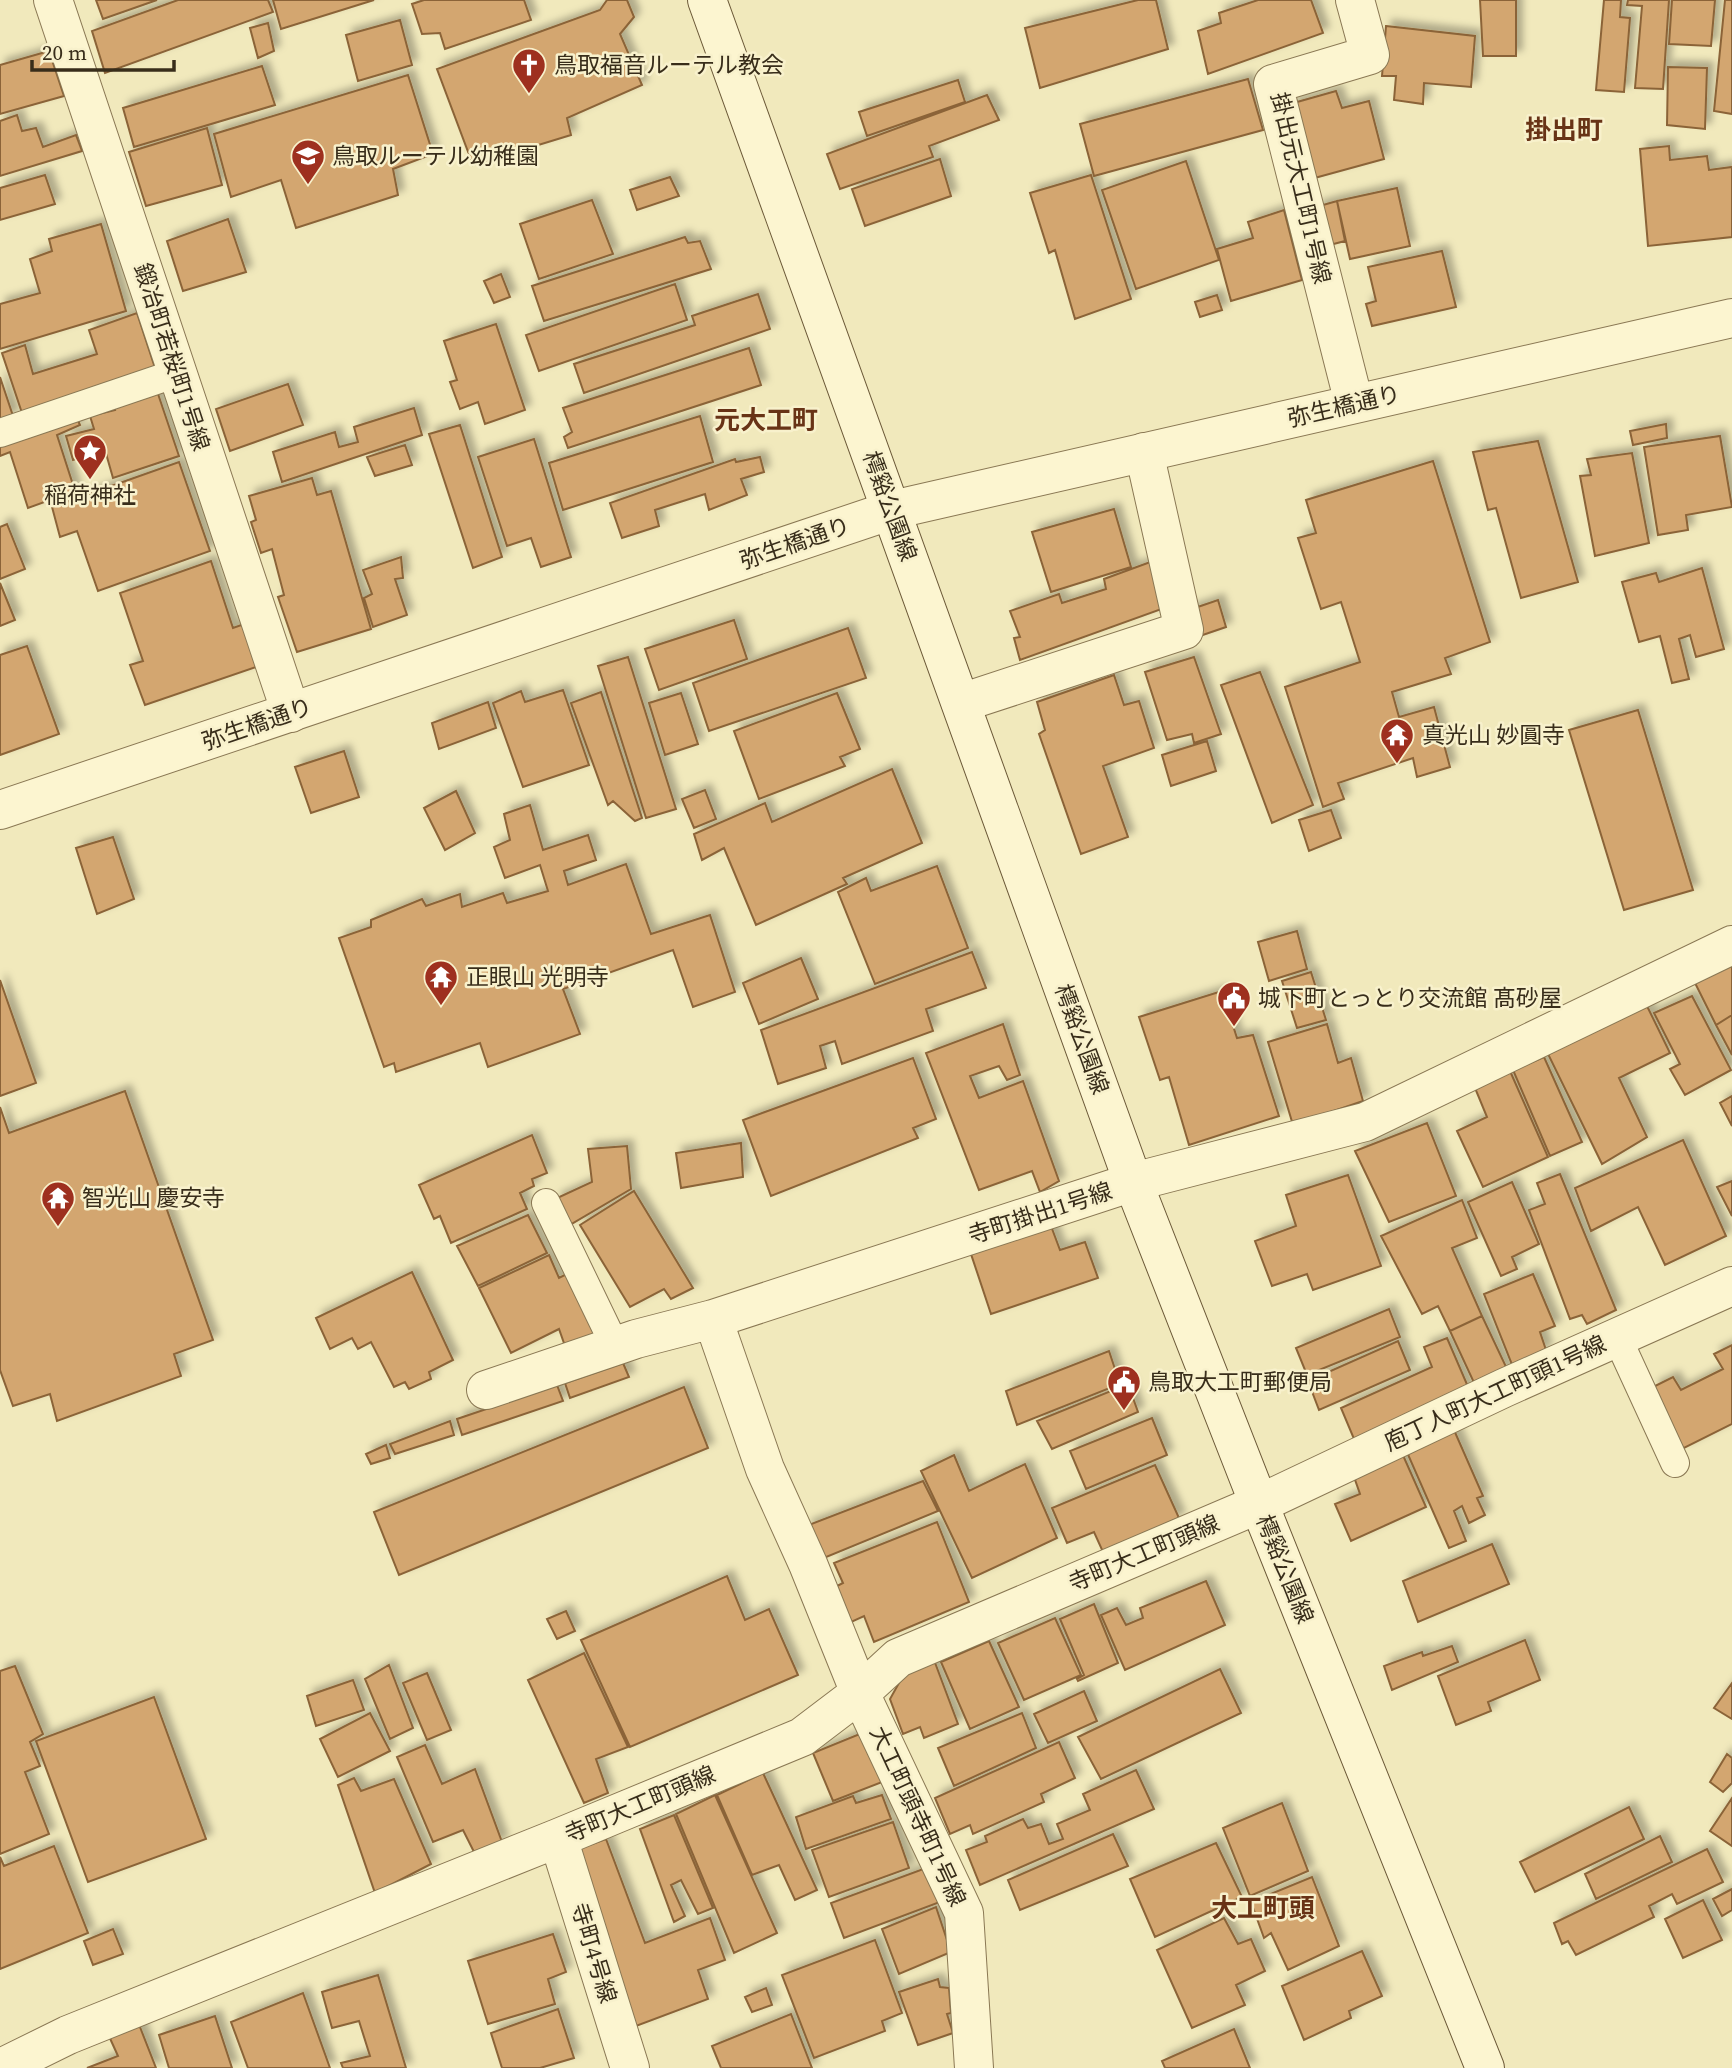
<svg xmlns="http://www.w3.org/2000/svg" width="1732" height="2068" font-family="'Source Serif 4','Noto Sans JP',serif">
  <defs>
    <filter id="shadow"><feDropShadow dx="6" dy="-6" stdDeviation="3.5" flood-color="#0004"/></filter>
  </defs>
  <rect width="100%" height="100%" fill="#f1e9bc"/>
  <!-- building -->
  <path fill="#d3a66f" stroke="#8b6438" stroke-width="2" filter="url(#shadow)" d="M96,0H157L103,19Z
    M178,0H268L273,12L105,73L92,31Z
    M273,0H374L281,29Z
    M424,0H524L531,20L445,49L440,33L422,34L412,4Z
    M607,0H627L634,17L620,34L642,85L567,118L571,135L473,165L437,69L600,10Z
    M1138,0H1156L1168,49L1040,88L1025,28Z
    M1258,0H1311L1323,33L1208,74L1198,31L1221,23L1219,13Z
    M1480,0H1516V56H1483Z
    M1604,0H1621L1620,17L1630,18L1624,92L1596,90Z
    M1628,0H1669L1663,89L1635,88L1642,6L1627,5Z
    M1672,0H1715L1711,46L1669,44Z
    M1725,0H1732V114L1714,111Z
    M400,20L412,65L358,81L346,35Z
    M268,23L274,51L258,58L250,28Z
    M1386,26L1475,36L1471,87L1424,83L1423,104L1394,100L1396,76H1382Z
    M49,51L64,96L0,114V65Z
    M262,66L275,105L134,147L123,108Z
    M1668,67L1707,68L1705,129L1667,125Z
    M408,75L433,154L393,169L398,195L296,228L281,180L231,197L214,134Z
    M1248,79L1263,130L1094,176L1080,124Z
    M958,80L965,102L867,136L859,112Z
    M1336,91L1342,108L1369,101L1384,159L1311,179L1290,104Z
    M987,95L999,120L929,146L933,157L840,189L827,154Z
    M17,115L22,131L36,128L43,147L76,135L82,151L0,176V121Z
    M207,128L222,185L146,206L129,152Z
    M1669,146L1670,160L1707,156L1709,170L1732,167V237L1648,246L1640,149Z
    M940,159L951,196L865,226L852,189Z
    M1186,161L1219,260L1136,289L1102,190Z
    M45,175L55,204L0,220V188Z
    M1091,175L1131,299L1075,319L1055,250L1049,253L1030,193Z
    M670,177L679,196L637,210L630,190Z
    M1397,188L1410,246L1350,259L1337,201Z
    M592,200L613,254L539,279L520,224Z
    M1337,201L1345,241L1326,246L1316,207Z
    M1284,210L1302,280L1231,301L1217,249L1253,238L1248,222Z
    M228,219L246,272L183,291L167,241Z
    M101,224L126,311L0,349V304L40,293L30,259L52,251L49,239Z
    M685,237L688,243L700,241L711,269L544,321L532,286Z
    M1442,251L1456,307L1372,326L1366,304L1376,301L1368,267Z
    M501,274L510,297L494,303L484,281Z
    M675,284L687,320L539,371L526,335Z
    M758,294L770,329L584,393L574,364L695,325L692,316Z
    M1217,295L1222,310L1200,317L1195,302Z
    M137,313L157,374L23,416L2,353L25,345L33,374L97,354L89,330Z
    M496,324L525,410L485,424L478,402L460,409L450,382L457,380L444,341Z
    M749,348L761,385L568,448L564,437L572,432L563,408Z
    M0,377L13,416L0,421Z
    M288,384L303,425L230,451L216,409Z
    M156,388L179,456L113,478L105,450L73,460L66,436L94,429L90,416L115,410L113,402Z
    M414,408L422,435L282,482L273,452L335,432L339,447L358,442L354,427Z
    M76,416L80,425L57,435L75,491L28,508L10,452L0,456V443Z
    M700,416L713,462L563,510L549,463Z
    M1666,424L1667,438L1633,445L1630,431Z
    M460,425L502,557L473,568L429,434Z
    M1720,436L1732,507L1686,515L1688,530L1658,535L1644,447Z
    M534,439L571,557L541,567L531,538L507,546L478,457Z
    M1538,441L1578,582L1521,598L1496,508L1488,510L1473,452Z
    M405,445L412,465L375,476L367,457Z
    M1632,453L1649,543L1595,556L1580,476L1591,475L1587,459Z
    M760,457L764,472L741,479L747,495L709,510L705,494L655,510L659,526L622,538L610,503L735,459L736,462Z
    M1433,461L1490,642L1445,658L1451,674L1392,692L1399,717L1434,707L1450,767L1417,777L1413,758L1338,783L1344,799L1323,807L1285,687L1360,662L1341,602L1321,609L1298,538L1316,533L1306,500Z
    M179,462L210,551L98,591L77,531L60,537L52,507Z
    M312,478L317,495L331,491L371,629L297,652L278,597L284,595L272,549L261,553L251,522L256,520L249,496Z
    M1114,509L1131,567L1051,592L1032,532Z
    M7,524L25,569L0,579V527Z
    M401,557L403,578L395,579L407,615L373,627L364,598L372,594L363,570Z
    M211,561L233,628L247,623L262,665L145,705L130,665L143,661L120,593Z
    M1153,561L1170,606L1020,660L1014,638L1020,637L1010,611L1059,594L1062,603L1106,589L1104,579Z
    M1702,568L1724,649L1696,657L1690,635L1679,639L1689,679L1672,683L1660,636L1639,642L1622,582L1656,573L1659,582Z
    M0,583L15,620L0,626Z
    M1218,600L1226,627L1197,637L1189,610Z
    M734,620L747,659L659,690L645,649Z
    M848,628L866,678L709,731L693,683Z
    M27,646L59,734L0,755V655Z
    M628,657L676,809L646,818L598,666Z
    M1194,657L1221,734L1194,743L1192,734L1167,740L1145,672Z
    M1260,672L1313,805L1272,823L1221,685Z
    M1114,675L1124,705L1139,701L1154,748L1103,766L1128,837L1081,854L1039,734L1045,730L1037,702Z
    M563,690L589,765L523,787L493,703L521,691L525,702Z
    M601,692L642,818L635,821L613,801L608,805L571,703Z
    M681,693L698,744L665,755L649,703Z
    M837,693L860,749L840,757L845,766L759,799L734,731Z
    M488,702L496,728L439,749L432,723Z
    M1638,710L1693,890L1624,910L1569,730Z
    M1207,741L1216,771L1171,786L1162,755Z
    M344,751L359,797L311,813L295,767Z
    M892,769L922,843L843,878L847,884L756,925L724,848L702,860L694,834L765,803L772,822Z
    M705,790L716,819L694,828L682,799Z
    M456,791L475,833L445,850L424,808Z
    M530,805L543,850L588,835L596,860L564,871L568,885L626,864L651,934L710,915L735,992L693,1007L673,950L563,989L580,1034L488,1067L480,1043L396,1072L394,1063L384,1067L339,938L371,927V920L422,899L426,906L460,894L462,907L503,893L507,903L548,891L540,865L505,878L494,847L510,840L504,814Z
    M1331,810L1341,838L1309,851L1299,820Z
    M113,837L134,899L97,914L76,848Z
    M937,866L968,948L875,984L838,892L866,878L871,891Z
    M1297,931L1307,969L1269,981L1258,942Z
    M972,952L986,988L926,1009L933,1031L842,1064L835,1041L820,1046L826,1068L778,1084L761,1030Z
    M801,958L818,999L759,1024L743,983Z
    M1732,960V1015L1716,1025L1693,979Z
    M1311,972L1326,1020L1297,1028L1282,981Z
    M0,980L36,1083L0,1096Z
    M1222,991L1237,1038L1253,1035L1279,1116L1189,1145L1169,1077L1160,1080L1139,1017Z
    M1692,996L1731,1070L1685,1095L1670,1069L1680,1064L1654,1013Z
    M1647,1006L1670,1053L1619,1078L1647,1137L1602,1164L1548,1054Z
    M1732,1015V1055L1716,1025Z
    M1003,1024L1020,1075L1007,1080L999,1066L970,1076L979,1098L1023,1081L1059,1181L1040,1192L1032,1171L979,1190L926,1053Z
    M1327,1024L1338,1063L1351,1058L1363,1101L1293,1125L1268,1042Z
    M1544,1057L1582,1142L1550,1156L1513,1070Z
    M913,1058L936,1119L913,1128L918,1138L771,1196L743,1120Z
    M1510,1071L1548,1157L1483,1187L1457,1131L1487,1117L1475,1088Z
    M125,1091L213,1340L174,1354L181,1376L57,1421L50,1394L13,1406L0,1370V1107L9,1133Z
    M1732,1096V1126L1720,1103Z
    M1427,1123L1456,1196L1389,1222L1355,1151Z
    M532,1135L547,1173L532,1179L534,1186L520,1193L527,1209L451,1243L440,1216L434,1219L419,1185Z
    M1683,1140L1726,1236L1665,1265L1638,1207L1591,1231L1575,1188Z
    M741,1143L743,1177L681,1188L676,1153Z
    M627,1146L631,1189L568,1226L555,1199L592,1182L588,1149Z
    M1560,1174L1616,1310L1587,1324L1582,1315L1570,1319L1529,1210L1545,1204L1537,1183Z
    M1348,1175L1381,1266L1313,1290L1307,1274L1272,1286L1255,1241L1296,1226L1286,1195Z
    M1732,1181V1216L1717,1187Z
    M1512,1182L1539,1244L1512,1257L1517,1269L1501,1276L1468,1202Z
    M634,1191L693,1288L671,1299L664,1289L630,1307L580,1225Z
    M1462,1200L1477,1238L1452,1248L1482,1316L1450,1331L1438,1306L1422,1314L1381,1236Z
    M528,1215L547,1253L478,1286L457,1246Z
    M1051,1226L1060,1250L1085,1242L1098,1278L991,1314L971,1254Z
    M549,1255L559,1278L571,1272L596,1336L565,1346L559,1329L511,1353L479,1288Z
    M412,1272L453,1360L429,1372L431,1379L409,1389L405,1382L394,1387L371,1342L358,1349L352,1338L330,1349L316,1318Z
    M1533,1274L1555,1326L1540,1332L1546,1350L1513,1367L1484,1294Z
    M1389,1309L1400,1337L1307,1375L1296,1348Z
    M1482,1316L1508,1371L1476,1387L1450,1331Z
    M1447,1338L1469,1389L1354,1439L1341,1408L1432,1367L1424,1347Z
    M1398,1341L1410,1370L1319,1410L1308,1381Z
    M1732,1345V1424L1682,1449L1653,1387L1673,1377L1681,1390L1723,1369L1714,1354Z
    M1109,1351L1120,1384L1017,1425L1006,1391Z
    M623,1363L629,1377L570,1398L565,1383Z
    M1128,1384L1138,1412L1052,1449L1037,1421Z
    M557,1385L563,1401L462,1435L457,1419Z
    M684,1387L708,1448L399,1575L374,1512Z
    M1152,1418L1167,1455L1086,1489L1070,1451Z
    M450,1421L454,1435L395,1454L390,1444Z
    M1454,1430L1483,1496L1477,1498L1485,1515L1469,1523L1462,1506L1454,1511L1466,1541L1449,1548L1406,1450Z
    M386,1445L390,1458L371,1464L366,1454Z
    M1402,1453L1426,1507L1351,1541L1335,1504L1360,1494L1353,1474Z
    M954,1455L969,1491L1025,1464L1057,1538L972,1578L921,1471Z
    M1155,1465L1179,1518L1103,1552L1094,1532L1067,1543L1052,1508Z
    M923,1481L938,1511L819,1560L806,1526Z
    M937,1522L969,1602L874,1642L864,1616L849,1623L835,1587L843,1583L834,1563Z
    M1492,1544L1509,1584L1418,1622L1403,1581Z
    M727,1576L745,1620L769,1609L798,1675L630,1747L581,1640Z
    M1206,1581L1225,1625L1125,1670L1101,1615L1117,1608L1126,1625L1143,1618L1140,1608Z
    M1094,1604L1118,1663L1078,1681L1077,1679L1084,1675L1060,1619Z
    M566,1611L575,1631L557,1639L547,1619Z
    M1055,1618L1081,1675L1024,1700L998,1643Z
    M1525,1640L1540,1680L1488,1702L1491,1711L1456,1725L1438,1676Z
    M989,1641L1019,1707L970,1729L941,1662Z
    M1452,1646L1458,1662L1392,1690L1384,1666L1422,1652L1423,1656Z
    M584,1653L628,1747L596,1759L608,1793L584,1803L528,1680Z
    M934,1660L958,1724L924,1738L920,1727L903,1734L890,1699L904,1674Z
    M389,1665L413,1728L390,1739L365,1679Z
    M15,1666L43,1734L30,1742L40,1766L25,1772L49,1834L0,1854V1671Z
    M1220,1669L1241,1713L1101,1779L1078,1737Z
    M427,1673L451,1730L427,1740L403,1683Z
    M353,1680L364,1710L316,1726L307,1696Z
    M1732,1683V1719L1714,1708Z
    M1084,1691L1097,1721L1048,1743L1034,1714Z
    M154,1697L206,1839L88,1882L36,1741Z
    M370,1713L390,1751L338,1777L320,1739Z
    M1022,1713L1036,1748L954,1786L938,1748Z
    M867,1731L890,1779L833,1801L813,1753Z
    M1059,1742L1075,1778L1041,1794L1044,1802L973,1834L970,1825L950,1834L935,1798Z
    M425,1745L442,1784L475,1769L502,1842L475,1854L463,1830L433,1842L397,1757Z
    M1727,1754L1732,1758V1783L1723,1792L1710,1782Z
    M1136,1770L1154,1809L980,1885L966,1850L987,1842L985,1836L1023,1819L1028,1828L1041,1824L1049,1844L1063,1839L1057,1824L1090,1810L1083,1794Z
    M763,1773L817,1890L795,1900L779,1865L752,1875L717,1795Z
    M354,1778L361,1791L394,1779L431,1864L375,1893L338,1785Z
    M715,1795L777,1933L734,1953L676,1814Z
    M882,1795L891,1819L806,1849L796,1817L853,1796L856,1803Z
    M1732,1798V1846L1710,1831Z
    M1282,1803L1308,1871L1250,1896L1223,1828Z
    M1629,1807L1644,1839L1535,1892L1520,1862Z
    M674,1815L713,1908L698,1914L681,1880L671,1885L685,1916L674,1922L640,1829Z
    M893,1822L909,1868L829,1897L812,1850Z
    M1113,1834L1128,1866L1020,1910L1008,1880Z
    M1660,1836L1672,1862L1596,1899L1585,1874Z
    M606,1839L645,1943L710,1918L725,1960L698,1970L708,1999L636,2026L569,1852Z
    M1216,1843L1242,1897L1155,1937L1130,1879Z
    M54,1846L88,1933L0,1969V1857L4,1866Z
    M1707,1849L1723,1882L1677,1904L1672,1894L1649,1906L1654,1917L1576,1955L1568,1941L1562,1944L1554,1923Z
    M926,1868L940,1902L844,1938L831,1903Z
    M1312,1877L1339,1946L1288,1970L1271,1933L1264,1938L1251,1902Z
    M1732,1889V1910L1722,1916L1713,1899Z
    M1703,1900L1722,1940L1683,1958L1665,1919Z
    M936,1907L951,1952L899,1974L882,1929Z
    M1224,1918L1238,1944L1251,1939L1265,1971L1236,1985L1245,2005L1192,2028L1157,1950Z
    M113,1929L123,1954L93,1965L84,1941Z
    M553,1934L566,1972L548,1979L555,2004L488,2024L468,1961Z
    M875,1940L902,2013L882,2021L885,2031L814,2058L782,1975Z
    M1362,1951L1382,1996L1349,2011L1351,2018L1304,2040L1282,1986Z
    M378,1975L406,2068H343L341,2063L370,2056L359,2021L332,2028L322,1992Z
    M938,1979L940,1987L949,1988L951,2013L947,2014L953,2033L918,2045L899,1992Z
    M766,1988L772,2005L752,2012L745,1997Z
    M303,1993L330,2068H248L231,2022Z
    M558,2009L574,2058L540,2068H502L491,2033Z
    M791,2014L812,2068H721L712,2046Z
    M215,2016L232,2068H169L159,2035Z
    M138,2022L156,2068H87L118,2056L108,2034Z
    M1234,2029L1250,2068H1165L1162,2061Z"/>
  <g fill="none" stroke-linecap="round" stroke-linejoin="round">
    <!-- service casing -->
    <g stroke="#8a7854" stroke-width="30">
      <path id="service" d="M0,433L177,373
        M546,1203L615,1346
        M1617,1337L1675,1463"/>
    </g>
    <!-- minor casing -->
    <g stroke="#8a7854" stroke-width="40">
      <path id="minor" d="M53,0L291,713
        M1354,403L1273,84L1370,55L1355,0
        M961,703L1184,630L1144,452
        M486,1390L636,1339L713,1319
        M558,1838L630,2068
        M1,2068L68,2035L558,1838L802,1737L860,1693L898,1658L1259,1504L1504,1388L1732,1286
        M974,2068L964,1913L860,1693L808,1564L765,1469L713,1319L1133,1182L1365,1122L1732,945"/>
    </g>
    <!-- tertiary casing -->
    <g stroke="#8a7854" stroke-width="40">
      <path id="tertiary" d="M0,810L892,510L1732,318"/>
    </g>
    <!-- secondary casing -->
    <g stroke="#6c5938" stroke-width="40">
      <path id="secondary" d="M707,0L1133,1182L1259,1504L1485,2068"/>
    </g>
    <!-- service -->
    <use href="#service" stroke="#fcf5d0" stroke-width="28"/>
    <!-- minor -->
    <use href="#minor" stroke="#fcf5d0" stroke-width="38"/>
    <!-- tertiary -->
    <use href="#tertiary" stroke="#fcf5d0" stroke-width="38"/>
    <!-- secondary -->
    <use href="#secondary" stroke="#fcf5d0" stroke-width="38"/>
  </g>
  <!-- icons -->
  <defs>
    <g id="church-pin" transform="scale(1.75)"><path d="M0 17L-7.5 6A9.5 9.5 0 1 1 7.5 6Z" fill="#9e301f" stroke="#f8f1cc"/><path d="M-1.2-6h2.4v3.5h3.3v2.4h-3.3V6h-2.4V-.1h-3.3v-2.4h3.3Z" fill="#fff"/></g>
    <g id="school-pin" transform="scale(1.75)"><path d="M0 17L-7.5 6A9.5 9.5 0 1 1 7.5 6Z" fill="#9e301f" stroke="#f8f1cc"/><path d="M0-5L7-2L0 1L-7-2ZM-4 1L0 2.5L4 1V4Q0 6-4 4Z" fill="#fff"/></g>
    <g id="sight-pin" transform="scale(1.75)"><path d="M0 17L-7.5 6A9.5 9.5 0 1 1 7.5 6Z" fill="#9e301f" stroke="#f8f1cc"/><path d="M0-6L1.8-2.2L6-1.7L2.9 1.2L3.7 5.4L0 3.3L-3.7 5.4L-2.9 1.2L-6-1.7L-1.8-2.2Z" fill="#fff"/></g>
    <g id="temple-pin" transform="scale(1.75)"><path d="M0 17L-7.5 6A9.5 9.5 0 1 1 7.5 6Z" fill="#9e301f" stroke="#f8f1cc"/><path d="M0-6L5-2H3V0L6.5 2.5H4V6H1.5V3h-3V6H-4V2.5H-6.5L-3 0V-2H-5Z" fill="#fff"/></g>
    <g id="civic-pin" transform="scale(1.75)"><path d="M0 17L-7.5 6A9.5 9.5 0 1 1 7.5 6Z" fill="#9e301f" stroke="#f8f1cc"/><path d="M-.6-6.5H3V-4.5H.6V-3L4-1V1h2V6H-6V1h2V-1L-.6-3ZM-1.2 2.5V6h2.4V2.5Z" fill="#fff"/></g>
  </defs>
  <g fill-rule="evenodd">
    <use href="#church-pin" x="529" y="65"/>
    <use href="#school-pin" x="308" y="156"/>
    <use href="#sight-pin" x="90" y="451"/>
    <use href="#temple-pin" x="1397" y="735"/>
    <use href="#temple-pin" x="441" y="977"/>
    <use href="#civic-pin" x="1234" y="998"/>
    <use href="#temple-pin" x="58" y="1198"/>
    <use href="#civic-pin" x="1124" y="1382"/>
  </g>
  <g text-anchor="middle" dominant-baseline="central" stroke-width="5" stroke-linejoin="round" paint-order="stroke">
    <!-- poi labels -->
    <g font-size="23" fill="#382d1a" stroke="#f8f1cc" text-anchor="start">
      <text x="554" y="65">鳥取福音ルーテル教会</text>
      <text x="332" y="156">鳥取ルーテル幼稚園</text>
      <text x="90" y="495" text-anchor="middle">稲荷神社</text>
      <text x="1422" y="735">真光山 妙圓寺</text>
      <text x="466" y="977">正眼山 光明寺</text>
      <text x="1258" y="998">城下町とっとり交流館 髙砂屋</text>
      <text x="82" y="1198">智光山 慶安寺</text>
      <text x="1148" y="1382">鳥取大工町郵便局</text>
    </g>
    <!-- street labels -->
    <g font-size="23" fill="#382d1a" stroke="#f8f1cc">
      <text transform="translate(1301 188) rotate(77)">掛出元大工町1号線</text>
      <text transform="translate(172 357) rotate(72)">鍛冶町若桜町1号線</text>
      <text transform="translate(1344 406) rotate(-13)">弥生橋通り</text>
      <text transform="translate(890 506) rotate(70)">樗谿公園線</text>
      <text transform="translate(795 543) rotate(-19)">弥生橋通り</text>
      <text transform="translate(257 724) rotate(-19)">弥生橋通り</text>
      <text transform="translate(1082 1039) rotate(70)">樗谿公園線</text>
      <text transform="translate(1040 1213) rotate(-18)">寺町掛出1号線</text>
      <text transform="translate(1495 1393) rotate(-25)">庖丁人町大工町頭1号線</text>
      <text transform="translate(1144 1553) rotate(-23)">寺町大工町頭線</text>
      <text transform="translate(1285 1569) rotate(68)">樗谿公園線</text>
      <text transform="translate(640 1804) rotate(-23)">寺町大工町頭線</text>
      <text transform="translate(918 1816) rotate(65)">大工町頭寺町1号線</text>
      <text transform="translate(594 1953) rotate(73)">寺町4号線</text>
    </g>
    <!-- quarter labels -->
    <g font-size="26" font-weight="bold" fill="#683316" stroke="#f8f1cc">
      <text x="1564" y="130">掛出町</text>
      <text x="766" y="420">元大工町</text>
      <text x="1263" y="1908">大工町頭</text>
    </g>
  </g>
  <!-- scale -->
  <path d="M32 60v10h142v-10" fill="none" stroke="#382d1a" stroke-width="3.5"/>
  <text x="42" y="60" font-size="21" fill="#382d1a" stroke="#f8f1cc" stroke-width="5" paint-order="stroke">20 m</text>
</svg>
